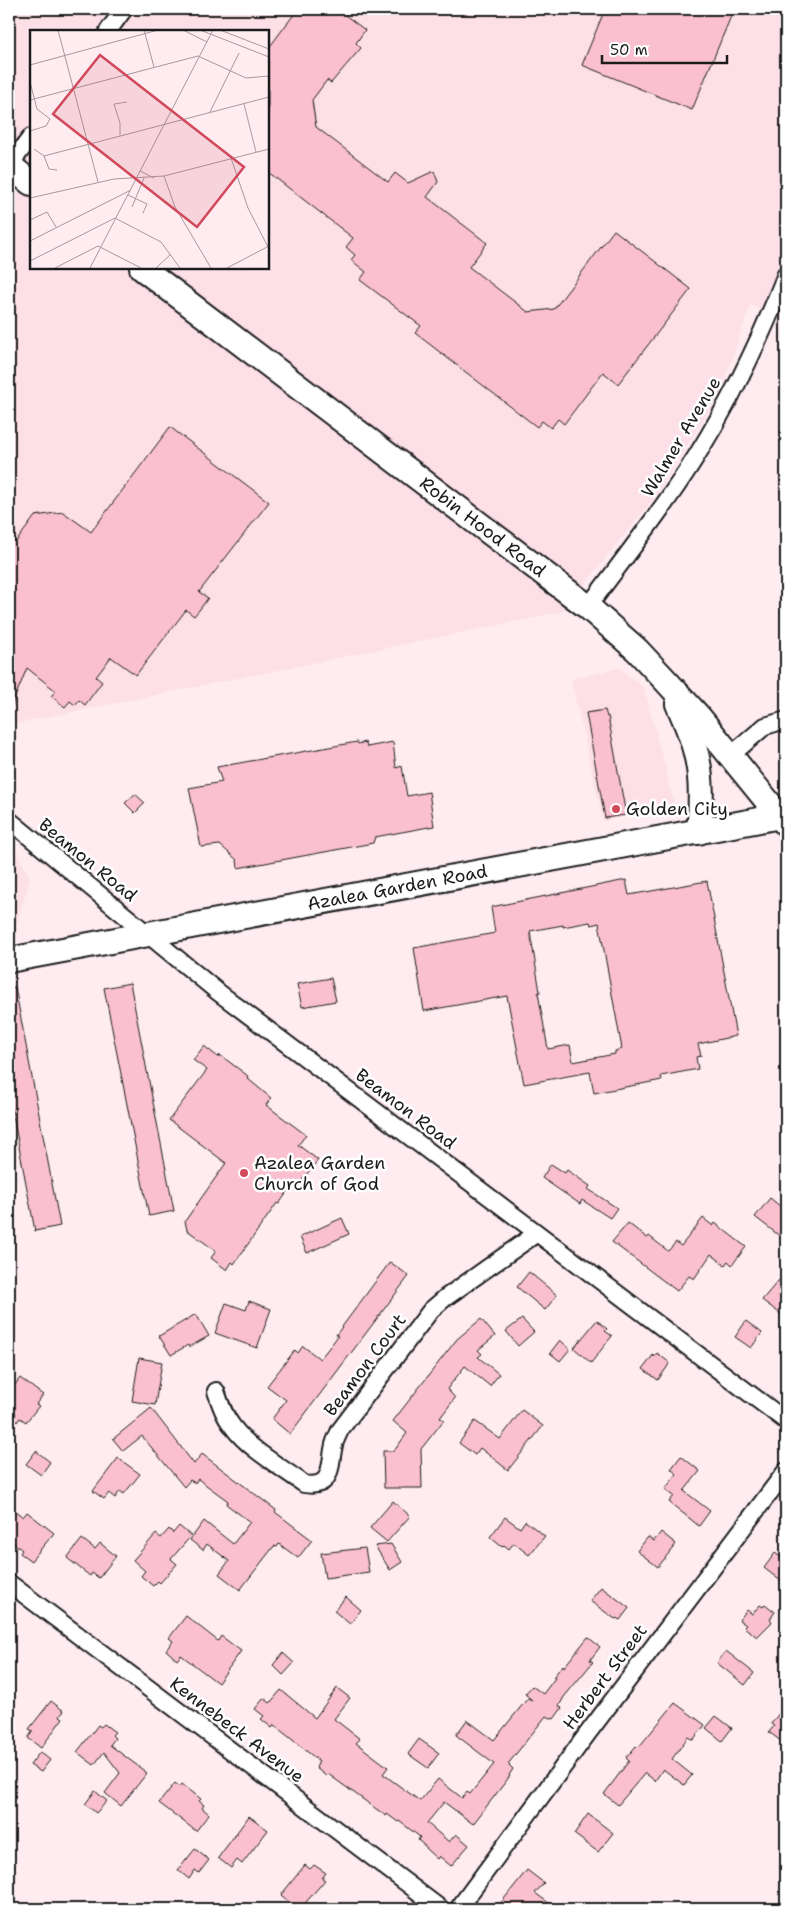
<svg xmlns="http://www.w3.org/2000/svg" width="795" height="1918" font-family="'Shantell Sans',sans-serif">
  <rect width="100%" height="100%" fill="#feecf1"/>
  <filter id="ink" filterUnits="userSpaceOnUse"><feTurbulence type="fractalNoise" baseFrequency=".02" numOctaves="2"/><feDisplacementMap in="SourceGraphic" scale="10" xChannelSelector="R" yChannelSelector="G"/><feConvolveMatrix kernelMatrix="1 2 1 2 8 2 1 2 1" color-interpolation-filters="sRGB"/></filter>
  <g filter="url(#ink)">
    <!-- built -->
    <path fill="#fddfe7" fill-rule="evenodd" d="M9,9H786V320L750,305L721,391L654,498L562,612L9,725ZM31,31H268V268H31Z
      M620,668L644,688L675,806L603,821L571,679Z
      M9,847L18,854L30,878L17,922L9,927Z"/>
    <!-- building -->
    <path fill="#fac0d0" stroke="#1c1c1c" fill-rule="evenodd" d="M298,9H337L365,30L356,43L361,48L331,83L327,80L312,100L316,127L388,182L395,173L408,183L434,171L438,182L427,197L487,243L469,267L528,312L554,309L614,230L691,289L618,384L603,372L564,424L558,419L551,428L542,421L537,427L415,333L421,326L360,280L366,272L351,260L355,255L346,247L353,238L268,172V49Z
      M605,9H734L692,110L582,65Z
      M170,427L269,502L199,592L208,598L200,609L194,616L186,610L136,675L111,657L96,677L102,682L85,705L79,700L75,705L70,701L65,707L51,696L56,691L27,668L9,712V537L16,542L35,516L63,512L91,532Z
      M605,710L607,717L608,716L626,815L605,818L586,713Z
      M357,742L358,744L365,742L367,747L393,742L396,768L402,766L407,796L429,792L434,826L375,837L373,843L238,868L237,860L220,845L201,847L189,788L222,782L217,767Z
      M135,794L145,803L135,813L125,803Z
      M626,880L629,895L707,881L736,1036L698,1044L701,1056L696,1057L698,1069L661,1076L662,1080L594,1093L590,1072L524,1084L507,996L424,1011L414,948L495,933L491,907ZM590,922L591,925L599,923L622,1049L615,1051V1054L573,1062L570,1045L548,1049L538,993L540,992L530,931L563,925V927Z
      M331,978L336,1001L302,1007L297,984Z
      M130,983L174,1211L149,1216L104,988Z
      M15,987L60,1226L35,1231L9,1094V988Z
      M204,1046L218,1057L220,1055L248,1076L247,1078L271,1098L266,1105L306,1135L298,1145L318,1160L294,1190L290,1188L279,1204L277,1203L234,1264L232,1262L227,1270L211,1258L216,1251L187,1230L185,1221L226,1163L169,1120L207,1070L193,1060Z
      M551,1164L565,1173L567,1170L590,1186L588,1189L617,1208L610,1218L582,1200L580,1204L542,1178Z
      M770,1198L786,1211V1230L781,1237L755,1217Z
      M342,1218L349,1234L307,1253L300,1237Z
      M703,1218L713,1226L715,1223L746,1247L732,1265L728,1261L725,1265L711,1254L694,1279L689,1276L677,1291L612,1242L628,1223L647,1238L649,1236L668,1251L676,1242L681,1246Z
      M390,1262L409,1276L290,1434L272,1419L286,1400L267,1386L295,1350L298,1353L303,1346L320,1359L338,1336L336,1335Z
      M529,1272L557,1295L545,1310L517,1287Z
      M779,1280L786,1287V1318L762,1300Z
      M249,1301L271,1309L257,1348L215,1333L226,1303L246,1310Z
      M196,1314L209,1336L189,1347L188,1345L171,1355L159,1336Z
      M481,1319L495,1336L478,1350L482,1354L478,1357L499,1374L490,1386L465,1366L447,1389L455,1398L440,1418L444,1420L421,1449L422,1488H384L383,1451H394L407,1433L393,1421L457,1339Z
      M522,1319L534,1332L518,1346L506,1331Z
      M597,1320L607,1329L605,1331L612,1336L591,1363L574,1348Z
      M746,1321L762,1333L751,1348L735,1337Z
      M560,1340L570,1349L560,1361L550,1353Z
      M657,1353L670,1363L658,1380L643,1369L653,1355L654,1357Z
      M139,1358L162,1362L155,1405L132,1401Z
      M20,1378L43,1395L36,1404L39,1406L26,1422L20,1418L17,1422L9,1416V1393Z
      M151,1408L194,1464L202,1454L276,1510L275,1512L312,1540L298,1558L279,1544L277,1547L274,1546L240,1590L219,1574L229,1561L207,1544L203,1550L190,1540L204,1521L233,1544L250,1522L226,1504L228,1501L198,1479L195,1483L190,1480L184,1487L142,1436L123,1451L113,1439Z
      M522,1410L543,1426L508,1470L480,1448L475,1455L459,1443L475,1421L500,1439Z
      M36,1451L50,1462L41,1475L26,1464Z
      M681,1456L700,1471L684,1491L710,1511L699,1526L669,1502L674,1496L665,1489L677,1474L671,1469Z
      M118,1458L140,1474L124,1494L120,1491L115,1498L109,1493L104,1499L93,1491Z
      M393,1501L410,1516L387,1542L370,1528Z
      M9,1506L23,1517L27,1512L54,1533L31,1561L20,1553L22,1550L9,1539L12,1534L9,1531Z
      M505,1517L520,1528L525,1521L545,1536L529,1555L514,1543L509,1549L504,1545L502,1547L490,1537Z
      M179,1526L191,1536L171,1559L177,1564L160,1583L158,1581L153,1586L141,1576L145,1571L133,1560L156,1534L161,1538L169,1529L173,1533Z
      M661,1532L676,1544L658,1567L637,1551L648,1537L654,1541Z
      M82,1539L95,1549L100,1543L116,1556L99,1578L92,1573L90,1576L67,1558Z
      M391,1544L402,1562L390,1570L375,1546Z
      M365,1548L369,1572L325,1578L321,1553Z
      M775,1553L786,1561V1585L764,1568Z
      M601,1587L629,1608L620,1620L616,1618L615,1619L590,1601Z
      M346,1597L361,1610L350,1624L334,1611Z
      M765,1604L775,1612L770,1619L772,1621L771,1623L757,1637L744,1627L746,1625L739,1620L747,1610L752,1614L760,1605L763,1607Z
      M186,1616L218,1641L221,1636L241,1651L218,1683L181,1655L177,1660L166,1650L173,1641L169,1638Z
      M588,1637L600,1647L590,1660L593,1662L564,1697L559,1706L562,1708L554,1719L546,1716L508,1764L513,1769L509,1775L510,1776L473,1824L444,1802L427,1823L449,1842L456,1834L469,1845L451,1866L439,1856L437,1859L426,1849L427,1848L418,1840L420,1837L399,1821L398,1822L387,1814L386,1816L328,1774L326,1776L316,1768L319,1761L274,1725L272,1728L261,1719L264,1716L255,1709L264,1698L270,1703L281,1690L315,1718L337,1688L350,1698L334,1719L360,1739L356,1743L388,1767L383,1774L420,1801L438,1779L462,1798L467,1792L470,1794L494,1764L456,1735L467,1720L494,1740L528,1698L533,1701L525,1694L532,1686L543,1694L555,1678L553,1677L563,1665L564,1667Z
      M726,1651L754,1673L745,1685L717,1663Z
      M283,1653L294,1663L283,1675L273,1665Z
      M51,1701L64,1711L60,1716L63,1718L41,1748L28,1738L33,1731L29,1729Z
      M675,1703L705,1725L693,1740L688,1737L672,1759L692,1775L684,1785L663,1769L655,1781L645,1773L618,1805L604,1794L629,1761L626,1758L636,1746L638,1748Z
      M786,1704V1745L769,1732L774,1726L771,1724Z
      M716,1716L732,1728L722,1741L706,1728Z
      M104,1724L115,1732L112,1735L115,1738L110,1745L147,1773L121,1806L105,1793L120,1773L104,1752L94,1765L77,1752L98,1725L101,1727Z
      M419,1739L439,1753L428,1768L408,1754Z
      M40,1752L50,1760L41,1772L30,1765Z
      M175,1783L180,1787L182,1784L201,1799L199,1801L204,1805L202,1808L209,1814L196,1831L159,1803Z
      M95,1791L107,1801L96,1813L85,1804Z
      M588,1814L613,1833L598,1852L574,1834Z
      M249,1816L268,1830L242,1864L237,1860L231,1868L218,1858Z
      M195,1849L209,1860L199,1873L195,1870L189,1879L178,1870Z
      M305,1865L310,1869L314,1865L326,1873L322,1878L325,1880L301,1908L295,1903L294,1906L281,1895Z
      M527,1870L544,1883L535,1893L557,1909H496Z"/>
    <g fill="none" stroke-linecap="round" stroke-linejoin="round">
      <!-- street casing -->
      <g stroke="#1c1c1c" stroke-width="20">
        <path id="street" d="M108,31L124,9
          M9,166L31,137
          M588,607C625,557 664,508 697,455C732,399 762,336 786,274
          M730,756L765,726L786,720
          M9,820L218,992L786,1421
          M216,1391C220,1403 224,1416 233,1427C249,1449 281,1467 304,1484C334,1489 329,1465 334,1445C335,1440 338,1435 340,1430L431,1310L445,1298L537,1233
          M9,1583L441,1909
          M458,1909L588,1733L786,1471"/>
      </g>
      <!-- secondary casing -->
      <g stroke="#1c1c1c" stroke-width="28">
        <g id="secondary">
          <path d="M9,165L31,183"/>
          <path id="s1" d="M142,268L588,607L637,650L667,682L699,717L786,824"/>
          <path d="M678,704C700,752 704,779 699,832"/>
          <path id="s2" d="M9,960L786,815"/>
        </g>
      </g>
      <!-- street -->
      <use href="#street" stroke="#fff" stroke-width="16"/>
      <!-- secondary -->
      <use href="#secondary" stroke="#fff" stroke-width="24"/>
    </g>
  </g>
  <!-- markers -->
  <g fill="#d1495b" stroke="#fff" stroke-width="2">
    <circle cx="616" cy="809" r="5"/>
    <circle cx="244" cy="1173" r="5"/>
  </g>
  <g text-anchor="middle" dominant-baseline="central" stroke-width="5" stroke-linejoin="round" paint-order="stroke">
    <!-- street labels -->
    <g font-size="18" fill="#1c1c1c" stroke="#fff">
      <text transform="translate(681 437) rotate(-59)">Walmer Avenue</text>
      <text stroke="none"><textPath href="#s1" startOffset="428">Robin Hood Road</textPath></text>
      <text transform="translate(88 860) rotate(39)">Beamon Road</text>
      <text stroke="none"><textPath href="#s2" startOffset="395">Azalea Garden Road</textPath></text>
      <text transform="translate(406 1109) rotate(37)">Beamon Road</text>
      <text transform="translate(365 1365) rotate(-53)">Beamon Court</text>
      <text transform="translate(605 1677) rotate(-53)">Herbert Street</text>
      <text transform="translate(237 1730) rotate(37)">Kennebeck Avenue</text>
    </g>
    <!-- poi labels -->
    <g font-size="18" fill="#1c1c1c" stroke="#fff" text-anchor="start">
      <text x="626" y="809">Golden City</text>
      <text x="254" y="1163">Azalea Garden<tspan x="254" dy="21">Church of God</tspan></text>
    </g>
  </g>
  <!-- overview -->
  <g transform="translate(30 30)">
    <rect width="239" height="239" fill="#feecf1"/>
    <path fill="none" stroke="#a4999c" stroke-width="1" d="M28,0L68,152M114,0L124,37M153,0L177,12M170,0L239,27M190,0L239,19M0,35L128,0M0,52L7,79L20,89L16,96L0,101M0,70L168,26L216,48L239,46M214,74L226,122M180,82L209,23M90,105V93L84,74L97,72M4,119L14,126L239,67M14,126L19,139L27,140M201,128L218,178L238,217M110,141L124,148M134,146L145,177L181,238M98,165L117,174L113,183M0,168L84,149L134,146L239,119M102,177L114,148M0,190L17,182L26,197M0,211L101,160M0,231L85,188L131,212L150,238M25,238L68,216L111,238M60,238L183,0M126,238L141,224M197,238L239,216"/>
    <path fill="#d1495b" fill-opacity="0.15" stroke="#d1495b" stroke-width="2.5" d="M70,25L214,137L167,197L23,84Z"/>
    <rect width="239" height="239" fill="none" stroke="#1c1c1c" stroke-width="2.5"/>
  </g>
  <!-- margin -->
  <rect width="795" height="1918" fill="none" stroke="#fff" stroke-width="30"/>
  <rect x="15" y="15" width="765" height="1888" fill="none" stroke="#1c1c1c" stroke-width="2" filter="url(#ink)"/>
  <!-- scale -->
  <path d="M602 55v8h125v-8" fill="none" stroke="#1c1c1c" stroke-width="2.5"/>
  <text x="610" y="55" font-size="15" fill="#1c1c1c" stroke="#ffffff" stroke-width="4" paint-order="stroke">50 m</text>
</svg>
